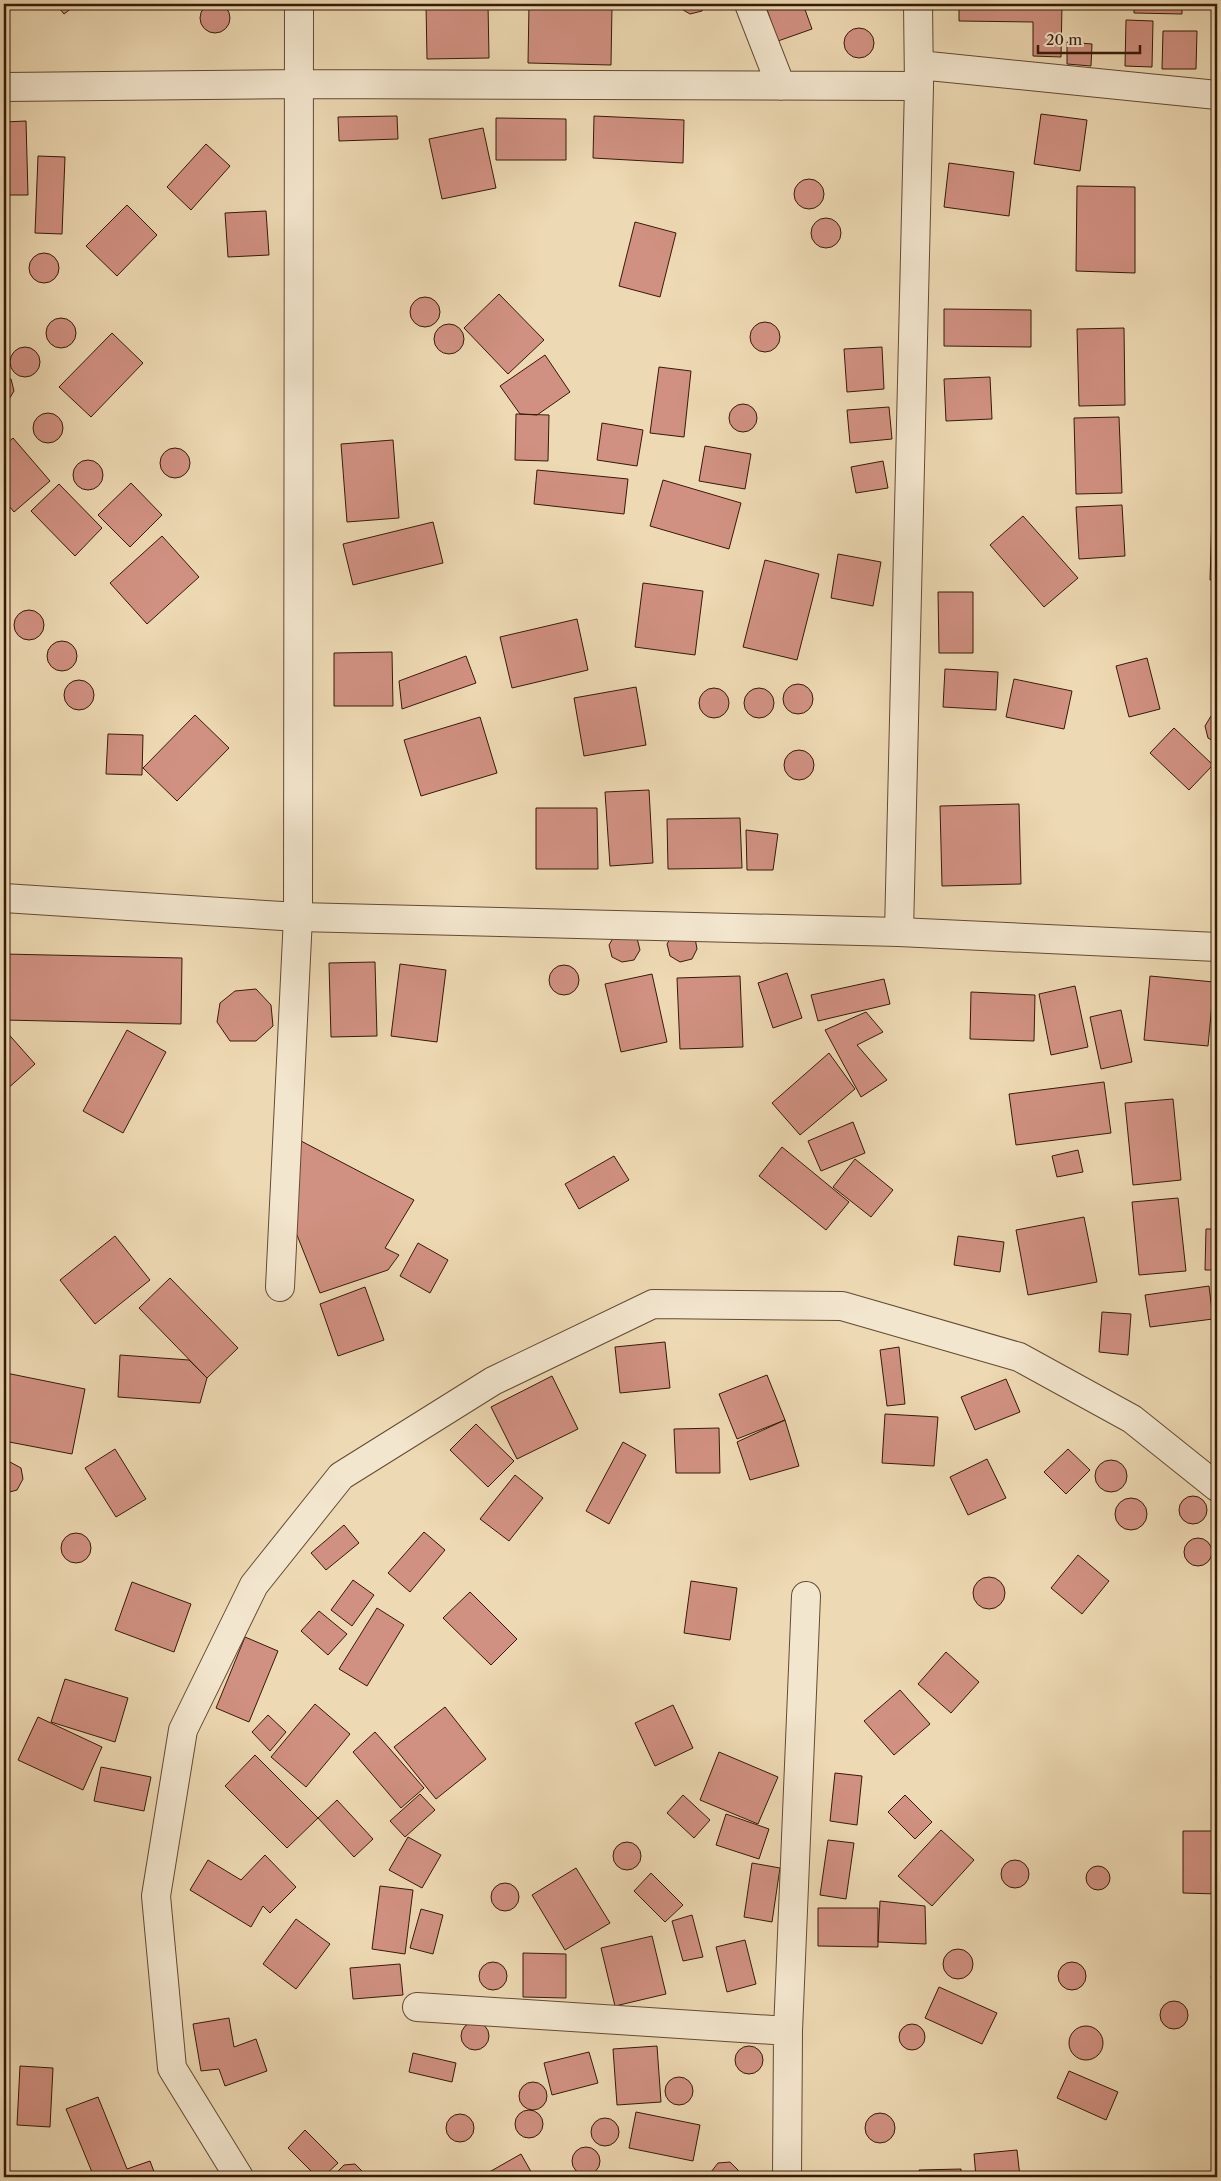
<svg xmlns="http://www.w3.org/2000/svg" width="1221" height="2181" font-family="'Libre Caslon Text',serif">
  <rect width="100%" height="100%" fill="#edd9b3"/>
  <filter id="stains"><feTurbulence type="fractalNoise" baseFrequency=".004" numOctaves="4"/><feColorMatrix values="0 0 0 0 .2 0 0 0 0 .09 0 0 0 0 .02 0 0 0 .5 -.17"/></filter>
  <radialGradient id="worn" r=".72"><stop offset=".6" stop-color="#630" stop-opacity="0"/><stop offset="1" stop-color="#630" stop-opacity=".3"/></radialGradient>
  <!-- building -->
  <path fill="#d19182" stroke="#361a07" d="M200 18a15 15 0 1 1 30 0a15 15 0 1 1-30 0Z
    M56,4H77L64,14Z
    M426,4H488L489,58L427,59Z
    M529,4L612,5L611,65L528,63Z
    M679,4H706L702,11L690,14L680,8Z
    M765,4H803L812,29L778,41Z
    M959,4H1062L1061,57L1033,56V22L959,21Z
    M1134,4H1182V14L1134,13Z
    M1126,20L1153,21L1152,67L1125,66Z
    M844 43a15 15 0 1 1 30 0a15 15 0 1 1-30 0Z
    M1163,31H1197L1196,69H1162Z
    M1067,42L1092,44L1091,66L1067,64Z
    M1041,114L1087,120L1080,171L1034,164Z
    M397,116L398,139L339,141L338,117Z
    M594,116L684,120L683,163L593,158Z
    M496,118L566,119V160H496Z
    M26,121L28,195H4V122Z
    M483,128L496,188L442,199L429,139Z
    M206,144L230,166L191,210L167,187Z
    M38,156L65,157L62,234L35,233Z
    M949,163L1014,172L1009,216L944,207Z
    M794 194a15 15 0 1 1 30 0a15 15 0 1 1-30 0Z
    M1077,186L1135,187V273L1076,271Z
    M127,205L157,235L117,276L86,246Z
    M266,211L269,255L228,257L225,213Z
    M811 233a15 15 0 1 1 30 0a15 15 0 1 1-30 0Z
    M635,222L676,233L660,297L619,286Z
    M29 268a15 15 0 1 1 30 0a15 15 0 1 1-30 0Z
    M499,294L544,340L508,374L464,328Z
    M410 312a15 15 0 1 1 30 0a15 15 0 1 1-30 0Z
    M944,309L1031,310V347L944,346Z
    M46 333a15 15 0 1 1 30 0a15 15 0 1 1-30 0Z
    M750 337a15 15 0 1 1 30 0a15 15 0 1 1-30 0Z
    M434 339a15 15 0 1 1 30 0a15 15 0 1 1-30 0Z
    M1124,328L1125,405L1079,406L1077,329Z
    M112,333L143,363L91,417L59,387Z
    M882,347L884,389L847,392L844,349Z
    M10 362a15 15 0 1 1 30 0a15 15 0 1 1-30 0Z
    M545,355L570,392L537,415L520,414L500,386Z
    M659,367L691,371L684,437L650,433Z
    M4,375L11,379L14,391L8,401L4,402Z
    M990,377L992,419L946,421L944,379Z
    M729 418a14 14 0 1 1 28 0a14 14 0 1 1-28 0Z
    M889,407L892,439L850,443L847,410Z
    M33 428a15 15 0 1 1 30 0a15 15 0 1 1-30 0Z
    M516,414L549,415L548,461L515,460Z
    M1119,417L1122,493L1076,494L1074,418Z
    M602,423L643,430L637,466L597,460Z
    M13,438L50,481L14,512L4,500V446Z
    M393,440L399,518L347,522L341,444Z
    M705,446L751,454L745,489L699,481Z
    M160 463a15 15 0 1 1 30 0a15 15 0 1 1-30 0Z
    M73 475a15 15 0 1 1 30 0a15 15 0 1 1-30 0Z
    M883,461L888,488L856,493L851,467Z
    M537,470L628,479L624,514L534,504Z
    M663,480L741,503L729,549L650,526Z
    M131,483L162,515L130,547L98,515Z
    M59,484L102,528L75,556L31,511Z
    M1122,505L1125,556L1079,559L1076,507Z
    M1212,514H1217V581L1210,580Z
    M1023,516L1078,578L1044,607L990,545Z
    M433,522L443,563L353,585L343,544Z
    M162,536L199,577L147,624L110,583Z
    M838,554L881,562L873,606L831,598Z
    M765,560L819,574L797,660L743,647Z
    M643,583L703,591L695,655L635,647Z
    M938,592H973V653H939Z
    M14 625a15 15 0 1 1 30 0a15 15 0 1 1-30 0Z
    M577,619L588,670L512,688L500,637Z
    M47 656a15 15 0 1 1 30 0a15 15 0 1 1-30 0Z
    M392,652L393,706H334V653Z
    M466,656L476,683L402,709L399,681Z
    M1147,658L1160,709L1129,717L1116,666Z
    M945,669L998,672L996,710L943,707Z
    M1014,679L1072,691L1064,729L1006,717Z
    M64 695a15 15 0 1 1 30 0a15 15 0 1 1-30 0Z
    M783 699a15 15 0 1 1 30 0a15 15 0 1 1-30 0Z
    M636,687L646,745L584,756L574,698Z
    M699 703a15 15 0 1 1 30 0a15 15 0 1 1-30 0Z
    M744 703a15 15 0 1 1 30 0a15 15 0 1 1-30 0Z
    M1217,714V743L1208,738L1205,726L1211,716Z
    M195,715L229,748L177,801L143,768Z
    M480,717L497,773L421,796L404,740Z
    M1174,728L1213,765L1189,790L1150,753Z
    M108,734L143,735L142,775L106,774Z
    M784 765a15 15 0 1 1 30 0a15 15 0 1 1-30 0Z
    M649,790L653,863L610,866L605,792Z
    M1019,804L1021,884L942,886L940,806Z
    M536,808H597L598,869H536Z
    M740,818L742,868L668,869L667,819Z
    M746,830L778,834L773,870H747Z
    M673,934L695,938L697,949L692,959L680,962L670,956L667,944Z
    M615,935L637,938L640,950L634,960L622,962L612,957L609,945Z
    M4,954L182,958L181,1024L4,1020Z
    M375,962L377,1036L331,1037L329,963Z
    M400,964L446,970L437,1042L391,1036Z
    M549 980a15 15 0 1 1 30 0a15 15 0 1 1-30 0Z
    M787,973L802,1018L773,1028L758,983Z
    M652,974L667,1042L621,1052L605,984Z
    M740,976L743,1047L680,1049L677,978Z
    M1150,976L1214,982L1208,1046L1144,1040Z
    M884,979L890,1004L818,1021L811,995Z
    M1075,986L1088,1047L1051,1055L1039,994Z
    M256,989L271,1005L273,1026L256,1041H230L217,1022L220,1003L235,991Z
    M971,992L1035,995L1034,1041L970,1039Z
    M1121,1010L1132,1062L1101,1069L1090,1017Z
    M866,1012L883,1032L857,1045L887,1080L861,1097L825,1030Z
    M4,1029L35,1064L5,1091L4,1090Z
    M127,1030L166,1052L123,1133L83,1111Z
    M829,1053L855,1089L800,1135L772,1103Z
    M1104,1082L1111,1133L1016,1145L1009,1094Z
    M1173,1099L1181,1180L1133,1185L1125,1103Z
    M1214,1102H1217V1123Z
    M853,1122L865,1153L821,1171L808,1141Z
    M301,1141L414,1200L385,1248L399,1255L388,1270L320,1293L295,1230Z
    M782,1147L849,1202L826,1230L759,1176Z
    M1078,1150L1083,1172L1057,1177L1052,1156Z
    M614,1156L629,1180L579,1209L565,1184Z
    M855,1159L893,1190L871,1217L833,1187Z
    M1178,1198L1186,1271L1139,1275L1132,1202Z
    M1084,1217L1097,1282L1028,1295L1016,1230Z
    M1206,1229H1217V1270H1205Z
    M115,1236L150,1280L95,1324L60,1280Z
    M958,1236L1004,1242L1000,1272L954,1265Z
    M418,1243L448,1260L430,1293L400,1276Z
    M170,1278L238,1348L207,1378L139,1308Z
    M1209,1286L1213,1319L1150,1327L1145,1295Z
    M365,1287L384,1340L338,1356L320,1304Z
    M1102,1312L1131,1314L1128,1355L1099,1352Z
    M665,1342L670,1388L620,1393L615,1347Z
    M899,1347L905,1404L887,1406L880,1350Z
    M120,1355L189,1360L207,1378L200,1403L118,1397Z
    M6,1373L85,1389L72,1454L4,1441V1386Z
    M767,1375L785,1420L737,1439L719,1394Z
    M552,1376L578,1429L517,1459L491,1407Z
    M1006,1379L1020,1412L975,1430L961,1397Z
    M885,1414L938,1417L934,1466L882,1463Z
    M785,1420L799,1466L750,1480L737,1442Z
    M476,1424L514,1461L488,1487L450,1450Z
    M719,1428L720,1473H676L674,1429Z
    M623,1442L646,1455L609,1524L586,1511Z
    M115,1449L146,1499L116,1517L85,1468Z
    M1068,1449L1090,1470L1066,1494L1044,1472Z
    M987,1459L1006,1498L968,1515L950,1477Z
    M1095 1476a16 16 0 1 1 32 0a16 16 0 1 1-32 0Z
    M10,1462L21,1468L23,1479L17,1490L6,1493L4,1491V1463Z
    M515,1475L543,1498L509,1541L480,1519Z
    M1179 1510a14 14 0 1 1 28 0a14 14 0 1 1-28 0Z
    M1115 1514a16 16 0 1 1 32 0a16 16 0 1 1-32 0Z
    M344,1525L359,1543L326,1570L311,1553Z
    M424,1532L445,1550L410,1592L388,1573Z
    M61 1548a15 15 0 1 1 30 0a15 15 0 1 1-30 0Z
    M1184 1552a14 14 0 1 1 28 0a14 14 0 1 1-28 0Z
    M1078,1555L1109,1581L1082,1614L1051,1588Z
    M1217,1561V1578L1215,1576L1214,1565Z
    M973 1593a16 16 0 1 1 32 0a16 16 0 1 1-32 0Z
    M353,1580L374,1595L352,1626L331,1610Z
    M691,1581L737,1588L730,1640L684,1633Z
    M132,1582L191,1604L174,1652L115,1630Z
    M470,1592L517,1639L491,1665L443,1618Z
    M377,1608L404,1625L367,1686L339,1669Z
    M319,1611L347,1634L328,1655L301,1631Z
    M245,1637L278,1651L249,1722L216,1708Z
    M946,1652L979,1682L951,1713L918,1684Z
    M65,1679L128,1698L115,1742L51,1722Z
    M900,1690L930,1724L894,1755L864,1721Z
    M315,1704L350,1734L306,1787L271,1757Z
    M673,1705L693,1748L655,1766L635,1723Z
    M445,1707L486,1759L436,1799L394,1747Z
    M268,1715L286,1732L270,1751L252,1732Z
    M38,1717L102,1747L83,1790L18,1760Z
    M375,1732L424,1788L401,1808L353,1752Z
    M719,1752L778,1777L758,1824L700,1800Z
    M255,1755L318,1818L287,1848L225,1786Z
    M101,1767L151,1777L144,1811L94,1801Z
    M835,1773L862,1776L857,1825L830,1821Z
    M420,1794L435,1810L405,1837L390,1821Z
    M683,1795L710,1820L694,1838L667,1813Z
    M905,1795L932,1822L915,1839L888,1812Z
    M337,1800L373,1839L354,1857L318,1818Z
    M726,1814L769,1829L759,1859L716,1845Z
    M941,1830L974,1860L932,1906L898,1876Z
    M1183,1831H1217V1894L1183,1893Z
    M408,1837L441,1855L422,1888L389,1870Z
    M828,1840L854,1843L846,1899L820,1895Z
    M613 1856a14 14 0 1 1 28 0a14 14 0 1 1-28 0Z
    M265,1855L296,1887L270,1913L263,1906L251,1927L190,1890L208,1860L241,1880Z
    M1001 1874a14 14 0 1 1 28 0a14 14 0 1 1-28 0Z
    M752,1863L780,1868L772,1922L744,1917Z
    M1086 1878a12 12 0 1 1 24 0a12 12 0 1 1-24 0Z
    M576,1868L610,1923L565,1950L532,1895Z
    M651,1873L683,1905L665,1922L634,1891Z
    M491 1897a14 14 0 1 1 28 0a14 14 0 1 1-28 0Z
    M380,1886L413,1890L405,1954L372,1949Z
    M880,1901L925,1906L926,1944L878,1942Z
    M818,1908H878V1947L818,1946Z
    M421,1909L443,1915L433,1954L410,1948Z
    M692,1915L703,1957L683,1961L672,1921Z
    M296,1919L330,1944L296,1989L263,1964Z
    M652,1936L666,1994L615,2006L601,1948Z
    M745,1940L756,1984L727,1992L716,1947Z
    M943 1964a15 15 0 1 1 30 0a15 15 0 1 1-30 0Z
    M523,1953L566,1954V1998L523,1997Z
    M479 1976a14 14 0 1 1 28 0a14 14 0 1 1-28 0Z
    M1058 1976a14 14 0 1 1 28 0a14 14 0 1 1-28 0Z
    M400,1964L403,1995L353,1999L350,1968Z
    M1217,1967V1991L1211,1977Z
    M939,1987L997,2013L982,2044L925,2018Z
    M1160 2015a14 14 0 1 1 28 0a14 14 0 1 1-28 0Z
    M229,2018L234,2047L256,2039L267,2071L225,2086L219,2069L201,2071L193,2024Z
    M461 2036a14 14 0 1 1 28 0a14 14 0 1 1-28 0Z
    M899 2037a13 13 0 1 1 26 0a13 13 0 1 1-26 0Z
    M1069 2043a17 17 0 1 1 34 0a17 17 0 1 1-34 0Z
    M657,2046L661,2102L617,2105L613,2049Z
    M735 2060a14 14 0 1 1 28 0a14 14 0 1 1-28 0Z
    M589,2052L598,2083L552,2095L544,2063Z
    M413,2053L456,2063L452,2082L409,2072Z
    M20,2066L53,2068L50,2127L17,2125Z
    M1069,2071L1118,2092L1106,2120L1057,2098Z
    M665 2091a14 14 0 1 1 28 0a14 14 0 1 1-28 0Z
    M519 2096a14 14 0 1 1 28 0a14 14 0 1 1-28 0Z
    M98,2097L127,2169L150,2161L156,2177H94L66,2109Z
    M515 2124a14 14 0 1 1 28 0a14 14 0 1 1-28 0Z
    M636,2112L700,2125L693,2161L629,2148Z
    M865 2128a15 15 0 1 1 30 0a15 15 0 1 1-30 0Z
    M446 2128a14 14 0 1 1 28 0a14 14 0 1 1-28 0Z
    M591 2132a14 14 0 1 1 28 0a14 14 0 1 1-28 0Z
    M305,2130L338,2163L323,2177H317L288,2148Z
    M572 2161a14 14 0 1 1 28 0a14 14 0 1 1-28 0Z
    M1017,2150L1020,2177H976L974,2154Z
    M521,2154L534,2177H485L484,2175Z
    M730,2162L738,2170L739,2177H711V2172L718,2163Z
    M355,2164L363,2172L364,2177H337L336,2173L344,2165Z
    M961,2169V2177H919V2170Z"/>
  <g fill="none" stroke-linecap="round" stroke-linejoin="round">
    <!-- minor casing -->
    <g stroke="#644a32" stroke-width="30">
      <path id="minor" d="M749,4L781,86
        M919,65L1217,95
        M4,87L298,84L919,86
        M899,932L919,86L918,4
        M280,1287L298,917L299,4
        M417,2007L788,2031
        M239,2177L172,2068L156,1896L183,1730L254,1585L341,1476L493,1381L653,1304L842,1306L1019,1357L1132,1419L1217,1487
        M787,2177L788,2031L806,1596"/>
    </g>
    <!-- tertiary casing -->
    <g stroke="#644a32" stroke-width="30">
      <path id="tertiary" d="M4,898L298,917L899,932L1217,947"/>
    </g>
    <!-- minor -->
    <use href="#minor" stroke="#f3e6ce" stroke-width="28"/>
    <!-- tertiary -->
    <use href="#tertiary" stroke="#f3e6ce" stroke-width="28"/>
  </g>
  <!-- margin -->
  <rect width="1221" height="2181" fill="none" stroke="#edd9b3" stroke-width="20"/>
  <rect x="5" y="5" width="1211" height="2171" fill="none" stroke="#361a07" stroke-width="2.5"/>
  <rect x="10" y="10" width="1201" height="2161" fill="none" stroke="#361a07"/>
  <!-- scale -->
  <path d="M1038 45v8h102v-8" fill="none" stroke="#361a07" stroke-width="2.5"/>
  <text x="1046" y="45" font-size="15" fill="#361a07" stroke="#f3e6ce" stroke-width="4" paint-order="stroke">20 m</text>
  <rect width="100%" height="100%" filter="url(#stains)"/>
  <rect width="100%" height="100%" fill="url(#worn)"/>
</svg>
